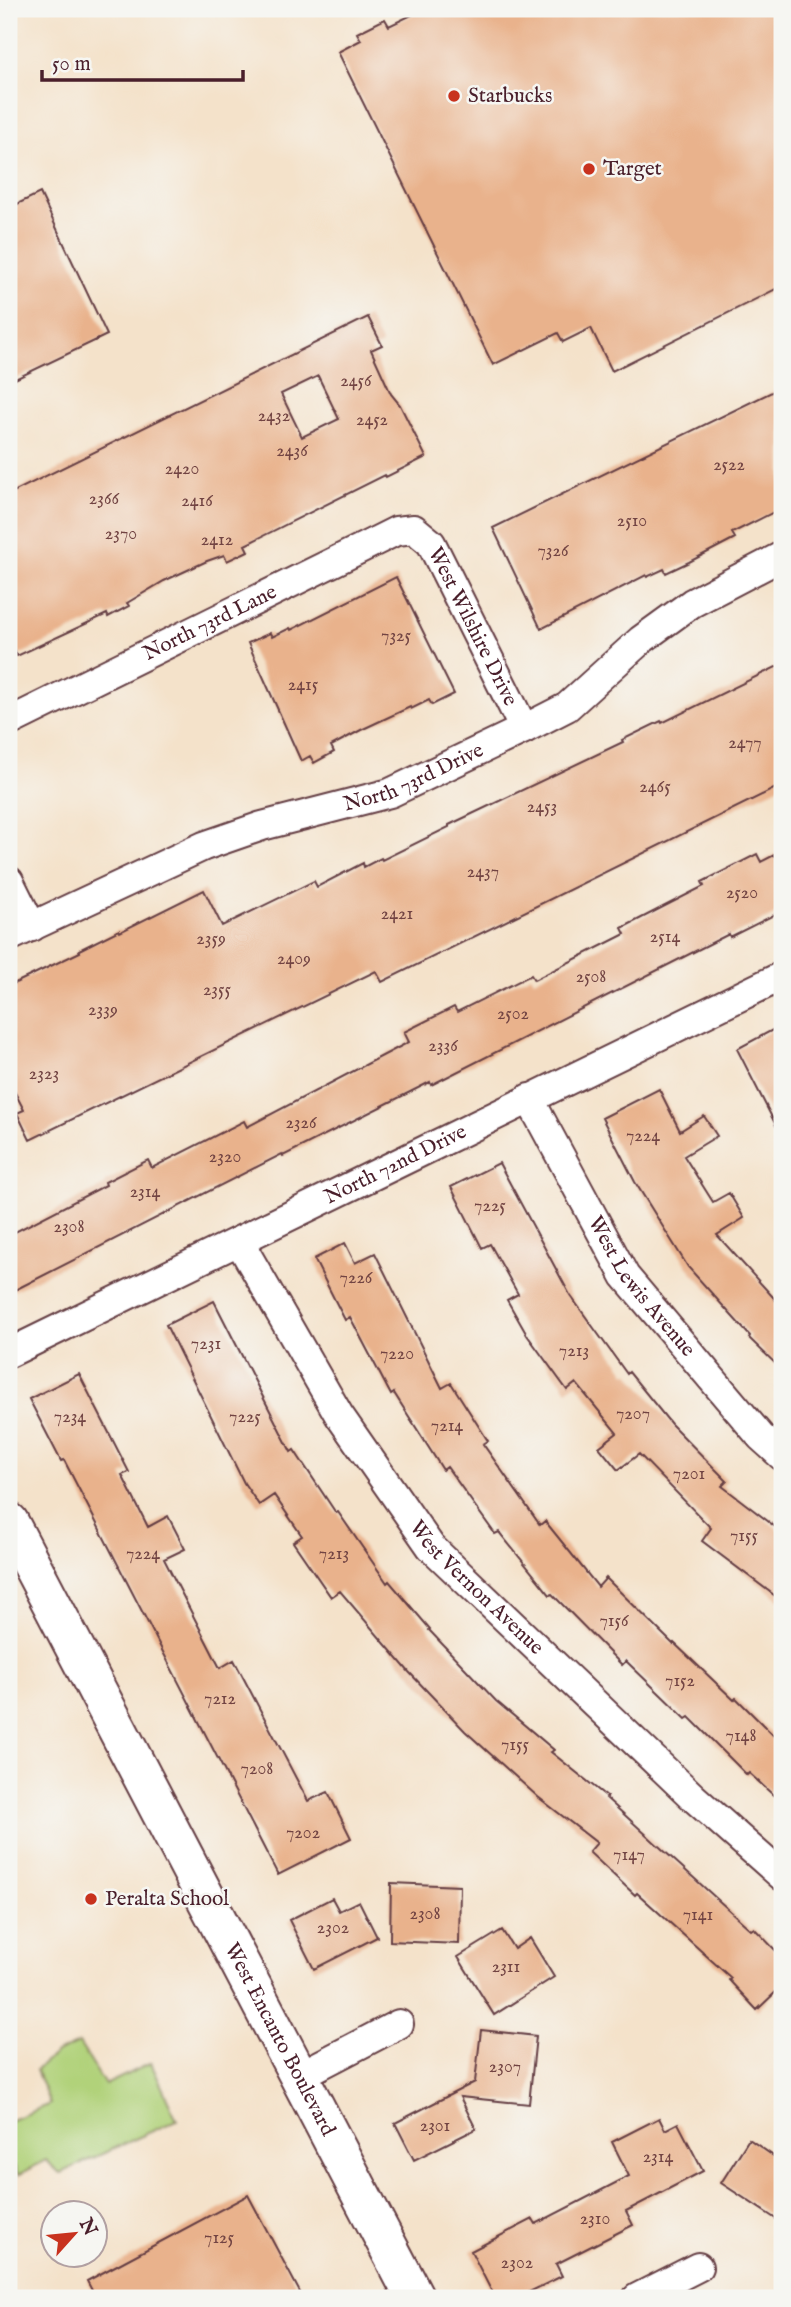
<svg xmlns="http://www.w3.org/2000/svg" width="791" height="2307" font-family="'IM FELL English',serif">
  <rect width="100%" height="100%" fill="#f6f6f2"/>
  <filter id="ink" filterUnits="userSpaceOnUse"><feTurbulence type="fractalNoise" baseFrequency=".0143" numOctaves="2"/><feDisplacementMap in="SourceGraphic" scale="14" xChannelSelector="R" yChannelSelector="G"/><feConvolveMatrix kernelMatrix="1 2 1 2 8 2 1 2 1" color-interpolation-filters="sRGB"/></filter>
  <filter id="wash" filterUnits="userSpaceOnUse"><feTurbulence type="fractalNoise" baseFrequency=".00686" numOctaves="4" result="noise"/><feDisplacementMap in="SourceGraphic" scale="28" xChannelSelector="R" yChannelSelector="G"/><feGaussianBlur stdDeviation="1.57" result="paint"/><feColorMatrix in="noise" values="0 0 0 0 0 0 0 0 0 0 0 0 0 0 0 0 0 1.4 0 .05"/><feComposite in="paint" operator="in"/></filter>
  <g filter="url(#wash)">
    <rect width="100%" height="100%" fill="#f4e2ca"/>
    <!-- green -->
    <path fill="#b1d27a" stroke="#7e7852" stroke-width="2" d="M79,2043L105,2085L151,2063L177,2120L60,2173L46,2160L18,2175L9,2155V2121L50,2104L36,2070L56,2053Z"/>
    <g id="blocks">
      <!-- building -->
      <path fill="#e9b28c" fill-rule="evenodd" d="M424,9H782V286L612,371L591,328L563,342L558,333L493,365L338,52L361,40L357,33L385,19L389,26Z
        M40,193L107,335L9,382V208Z
        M368,317L382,345L371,350L391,394L400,405L426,457L386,477L385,475L245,545L248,551L227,561L224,555L207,561L164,581L127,603L129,606L108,617L107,614L17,656L9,638V494ZM318,376L339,419L302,437L281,394Z
        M782,387V508L732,533L735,538L689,562L666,573L664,569L647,577L646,575L541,629L493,528Z
        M396,577L454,694L432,705L429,700L411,709L410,707L361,730L331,746L334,752L314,763L310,756L301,761L248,643L270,633L272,637L290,628L291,630Z
        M782,664V785L382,982L376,971L30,1140L17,1113L24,1110L9,1081V986L80,952L79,950L119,930L120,932L204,890L222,926L314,881L317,887L363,863L364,867L381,858L382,860L449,827V825L623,742L622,740L661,721L662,723Z
        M782,851V911L730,937L729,934L431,1085L430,1082L283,1156L282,1154L9,1293V1235L106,1185L105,1182L148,1160L152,1168L244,1121L247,1127L409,1042L404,1032L454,1007L457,1012L531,975L534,980L625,934L622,928L704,886L702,882L757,854L761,862Z
        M782,1025V1137L737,1049Z
        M659,1089L680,1131L704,1116L717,1136L684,1156L713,1202L729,1193L744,1218L717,1235L782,1307V1370L749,1338L750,1336L688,1267L635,1182L602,1118Z
        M499,1163L570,1295L627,1374L629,1372L671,1424L727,1481L722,1486L782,1532V1601L702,1541L711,1528L639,1454L618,1470L599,1447L617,1433L576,1383L567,1390L527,1335L507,1300L518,1294L490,1244L482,1248L451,1187Z
        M345,1243L355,1263L375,1253L442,1388L451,1383L488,1441L483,1444L540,1525L545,1521L598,1587L606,1578L673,1644L674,1643L734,1700L736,1698L782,1744V1803L749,1773L747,1775L689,1717L686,1719L626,1661L622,1665L552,1594L550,1595L499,1532L495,1534L447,1467L443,1470L394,1393L391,1395L350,1317L345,1320L314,1259Z
        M214,1301L291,1452L294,1450L336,1513L338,1512L387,1583L389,1581L430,1629L429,1630L496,1701L554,1750L551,1752L607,1797L606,1798L751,1930L754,1928L782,1957V1986L757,2010L729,1980L731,1978L637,1893L635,1895L589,1852L597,1843L538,1797L465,1731L409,1672L340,1591L331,1597L293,1542L302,1536L274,1495L259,1505L244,1483L166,1325Z
        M79,1374L129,1472L122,1475L148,1527L168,1516L185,1549L164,1559L220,1668L234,1660L308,1801L328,1792L351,1838L278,1875L64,1460L61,1461L29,1399Z
        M391,1883L460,1886L459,1944L390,1941Z
        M332,1898L339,1911L359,1901L377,1937L314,1969L289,1920Z
        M502,1930L514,1949L530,1938L554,1977L494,2015L458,1957Z
        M481,2030L536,2036L529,2104L460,2097L476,2129L414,2160L395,2123L475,2082Z
        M659,2118L665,2130L678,2123L703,2171L626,2211L633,2225L556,2264L562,2276L517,2298H495L471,2251L533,2219L536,2224L629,2176L612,2142Z
        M749,2139L782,2162V2223L721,2183Z
        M248,2195L303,2298H96L87,2281Z"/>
    </g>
  </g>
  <g filter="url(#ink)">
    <use href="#blocks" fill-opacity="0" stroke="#643c43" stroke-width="2"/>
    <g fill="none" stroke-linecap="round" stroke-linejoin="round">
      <!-- street casing -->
      <g stroke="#643c43" stroke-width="32">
        <g id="street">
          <path id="s1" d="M9,722L380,539L396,531L414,529L431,543L524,729"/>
          <path d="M9,881L32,927"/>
          <path id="s2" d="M9,937L204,846L262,826L390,793L524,729L567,707L641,640L692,603L782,556"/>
          <path id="s3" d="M529,1098L625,1276L761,1437L782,1456"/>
          <path id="s4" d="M240,1243L339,1415L431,1547L694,1798L782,1876"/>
          <path id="s5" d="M9,1353C267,1229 524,1100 782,976"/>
          <path d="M299,2076L399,2024"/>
          <path d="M637,2298L698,2267"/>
        </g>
      </g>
      <!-- secondary casing -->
      <g stroke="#643c43" stroke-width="42">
        <g id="secondary">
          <path id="s6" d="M9,1522L415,2298"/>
        </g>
      </g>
      <!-- street -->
      <use href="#street" stroke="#fff" stroke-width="28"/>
      <!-- secondary -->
      <use href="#secondary" stroke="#fff" stroke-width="38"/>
    </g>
  </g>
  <!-- markers -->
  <g fill="#c8321e" stroke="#f6f6f2" stroke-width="2.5">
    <circle cx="454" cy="96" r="7"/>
    <circle cx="589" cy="169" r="7"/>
    <circle cx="91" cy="1899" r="7"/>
  </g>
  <g text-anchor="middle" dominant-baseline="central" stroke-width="5" stroke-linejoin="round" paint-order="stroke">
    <!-- number labels -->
    <g font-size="18" fill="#724443">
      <text x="356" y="381">2456</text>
      <text x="274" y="416">2432</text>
      <text x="372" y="420">2452</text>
      <text x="292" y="451">2436</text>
      <text x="729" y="465">2522</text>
      <text x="182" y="469">2420</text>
      <text x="104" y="499">2366</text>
      <text x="197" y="501">2416</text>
      <text x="632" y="521">2510</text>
      <text x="121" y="534">2370</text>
      <text x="217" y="540">2412</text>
      <text x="553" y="551">7326</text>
      <text x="396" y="636">7325</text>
      <text x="303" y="685">2415</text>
      <text x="745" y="743">2477</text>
      <text x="655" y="787">2465</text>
      <text x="542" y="807">2453</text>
      <text x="483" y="872">2437</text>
      <text x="742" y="893">2520</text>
      <text x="397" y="914">2421</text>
      <text x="665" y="937">2514</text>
      <text x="211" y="939">2359</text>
      <text x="294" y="959">2409</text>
      <text x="591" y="977">2508</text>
      <text x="217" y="990">2355</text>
      <text x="103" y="1010">2339</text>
      <text x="513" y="1014">2502</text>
      <text x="443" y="1046">2336</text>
      <text x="44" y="1074">2323</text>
      <text x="301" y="1123">2326</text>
      <text x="643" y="1136">7224</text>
      <text x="225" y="1157">2320</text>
      <text x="145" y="1192">2314</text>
      <text x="490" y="1206">7225</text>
      <text x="69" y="1227">2308</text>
      <text x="356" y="1278">7226</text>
      <text x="206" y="1344">7231</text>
      <text x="574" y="1351">7213</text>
      <text x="397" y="1354">7220</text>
      <text x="633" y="1414">7207</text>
      <text x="70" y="1417">7234</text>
      <text x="245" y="1417">7225</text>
      <text x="447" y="1426">7214</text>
      <text x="689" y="1474">7201</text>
      <text x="744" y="1536">7155</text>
      <text x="143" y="1554">7224</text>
      <text x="334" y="1554">7213</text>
      <text x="614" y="1621">7156</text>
      <text x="680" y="1681">7152</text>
      <text x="220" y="1699">7212</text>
      <text x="741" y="1736">7148</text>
      <text x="515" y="1745">7155</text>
      <text x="257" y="1769">7208</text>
      <text x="303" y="1833">7202</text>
      <text x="629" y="1855">7147</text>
      <text x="425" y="1914">2308</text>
      <text x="698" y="1915">7141</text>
      <text x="333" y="1928">2302</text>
      <text x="506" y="1967">2311</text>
      <text x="505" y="2067">2307</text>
      <text x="435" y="2126">2301</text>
      <text x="658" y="2157">2314</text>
      <text x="595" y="2219">2310</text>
      <text x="219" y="2238">7125</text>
      <text x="517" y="2263">2302</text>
    </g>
    <!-- poi labels -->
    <g font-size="21" fill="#4a1f2b" stroke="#f6f6f2" text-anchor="start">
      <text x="468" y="96">Starbucks</text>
      <text x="603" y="169">Target</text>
      <text x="105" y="1899">Peralta School</text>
    </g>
    <!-- street labels -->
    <g font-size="21" fill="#4a1f2b" stroke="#f6f6f2">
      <text stroke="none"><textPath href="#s1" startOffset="224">North 73rd Lane</textPath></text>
      <text stroke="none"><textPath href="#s1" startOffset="565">West Wilshire Drive</textPath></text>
      <text stroke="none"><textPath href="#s2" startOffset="436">North 73rd Drive</textPath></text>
      <text stroke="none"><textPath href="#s5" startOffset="430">North 72nd Drive</textPath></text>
      <text stroke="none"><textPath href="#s3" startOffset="220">West Lewis Avenue</textPath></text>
      <text stroke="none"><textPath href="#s4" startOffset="420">West Vernon Avenue</textPath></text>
      <text stroke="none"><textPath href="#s6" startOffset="584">West Encanto Boulevard</textPath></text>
    </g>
  </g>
  <!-- margin -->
  <rect width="791" height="2307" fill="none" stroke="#f6f6f2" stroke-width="35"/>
  <!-- north arrow -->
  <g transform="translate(74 2234) rotate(63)"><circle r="33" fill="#f6f6f2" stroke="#b1a0a2" stroke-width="2"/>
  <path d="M0-5L12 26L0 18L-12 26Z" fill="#c8321e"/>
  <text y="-10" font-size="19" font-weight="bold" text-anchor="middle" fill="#4a1f2b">N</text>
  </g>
  <!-- scale -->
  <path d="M42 70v10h201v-10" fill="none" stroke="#4a1f2b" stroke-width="3.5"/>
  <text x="52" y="70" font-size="21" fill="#4a1f2b" stroke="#f6f6f2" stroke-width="5" paint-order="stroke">50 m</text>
</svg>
